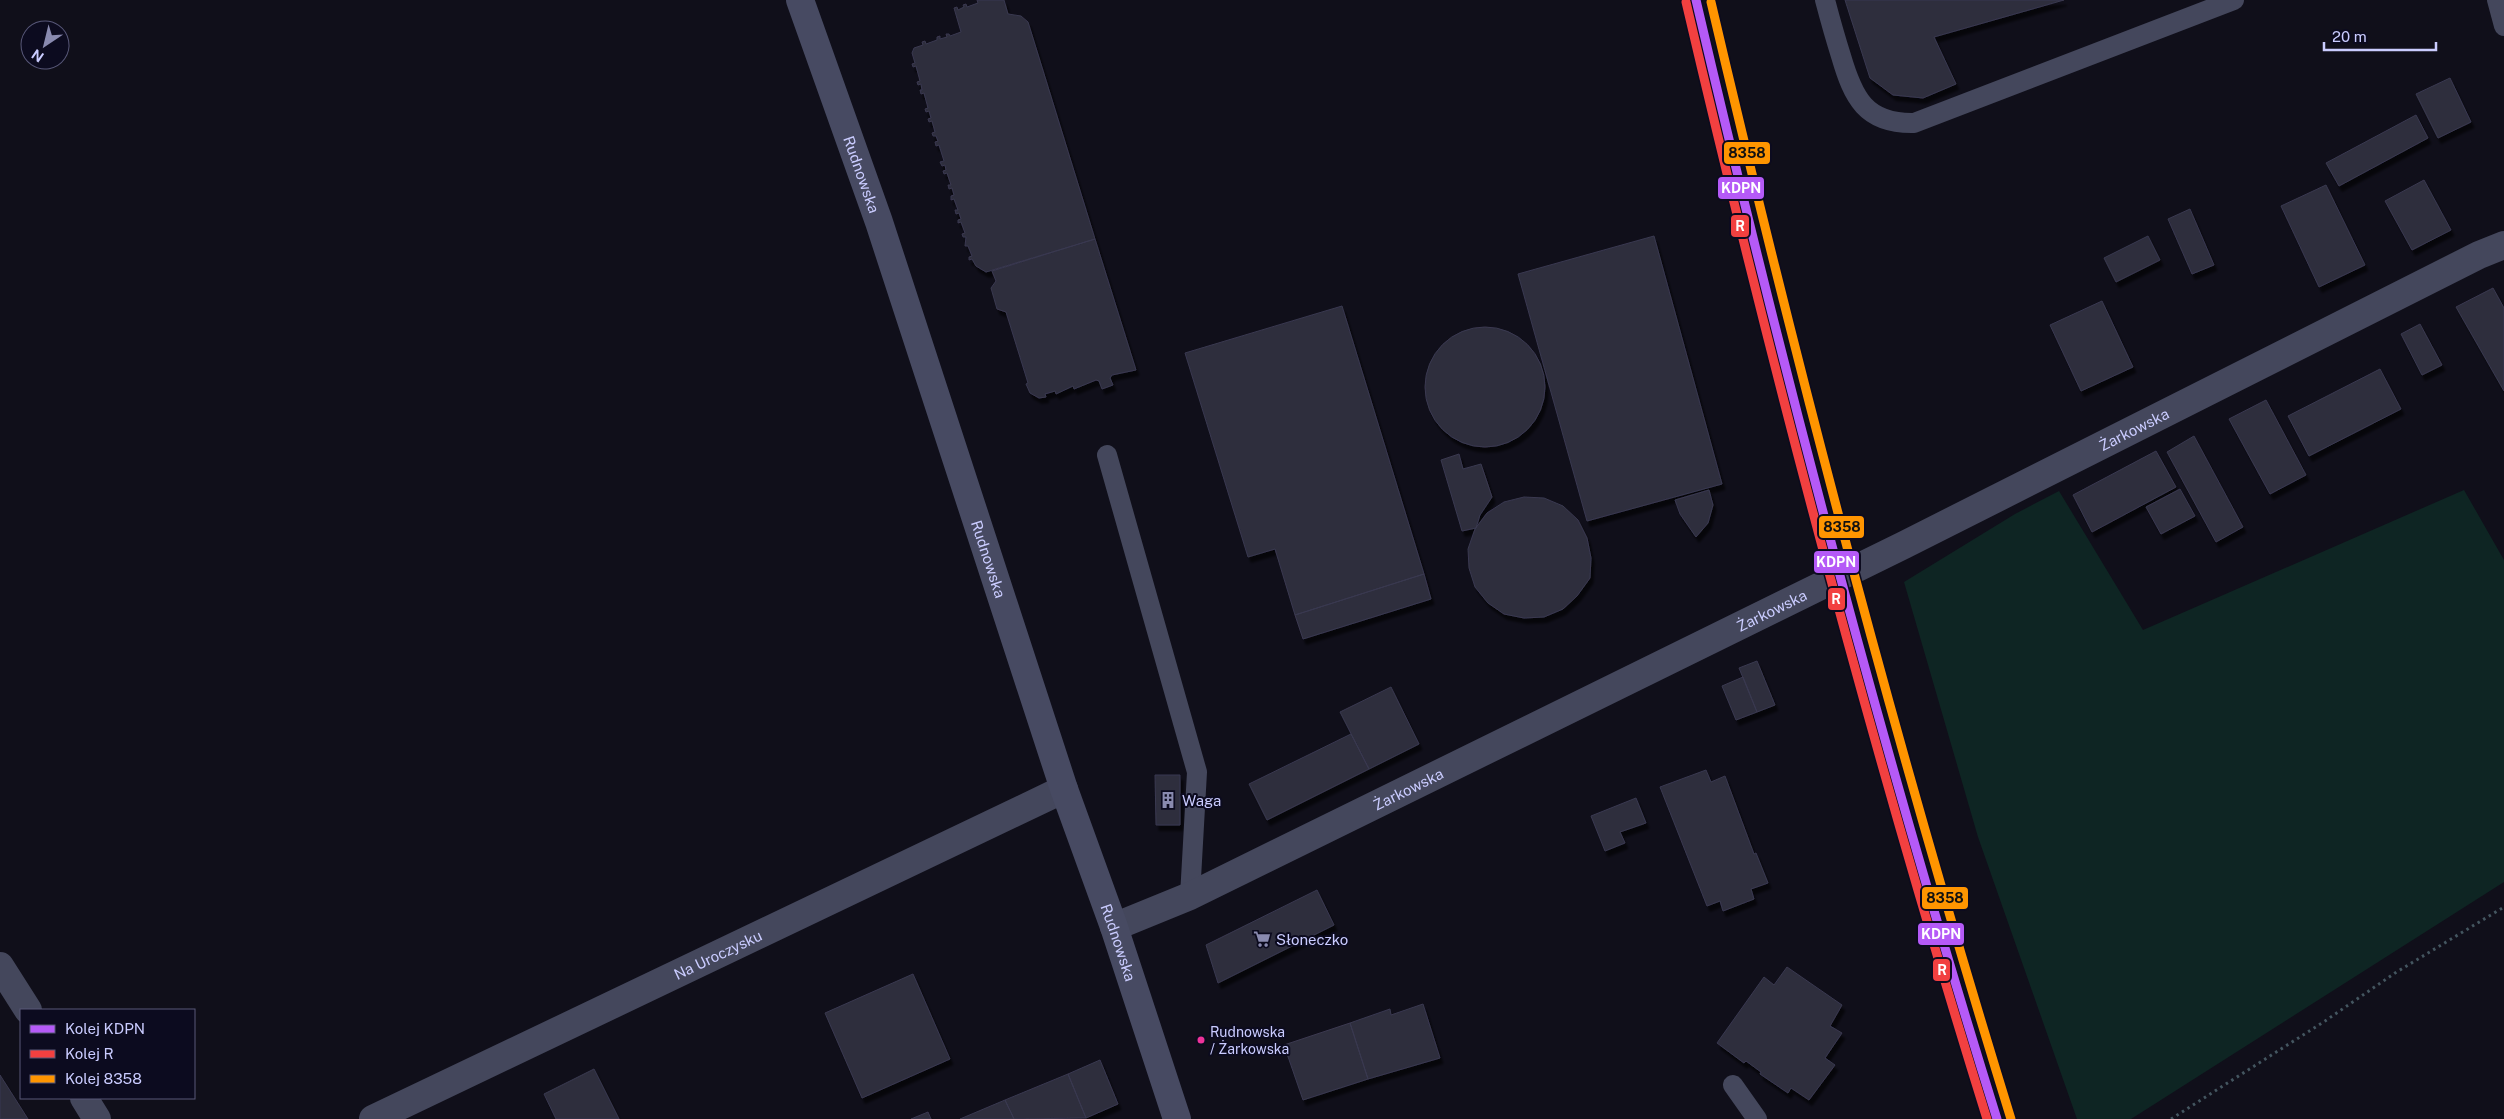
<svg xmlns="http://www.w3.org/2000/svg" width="2504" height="1119" font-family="'Public Sans',sans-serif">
  <defs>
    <filter id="shadow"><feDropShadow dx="3" dy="5.5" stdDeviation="1" flood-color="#0009"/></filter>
  </defs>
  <rect width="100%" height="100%" fill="#100f1a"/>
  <!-- green -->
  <path fill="#0e2523" d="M2464,490L2504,560V882L2131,1119H2077L1978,837L1904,582L2015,514L2059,491L2143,630Z"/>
  <!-- building -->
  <path fill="#2d2d3e" stroke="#3a3950" filter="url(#shadow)" d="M977,0H1004L1008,14L1021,16L1028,22L1095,239L986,272L976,266L972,259L969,260V257L972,256L968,246H965L966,237H963L962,234L965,233L961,222L958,223V220L961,219L959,213L956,214L955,210H958L954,199L951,200V196L954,195L952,188L949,189L948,185H951L947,173L944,174L943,171L946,170L945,165L942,166L940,162L944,161L939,145L936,146L935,142L938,141L936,136H933L932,133L935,132L932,121L929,122L928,119L931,118L929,111L926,112L925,109L928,108L924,93L921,94L920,90H922L921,84L918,85L917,82L920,81L916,66L913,67L912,64L915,63L912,53L914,48L923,45L922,42L925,41L926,44L937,40V37L940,36V39L947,37L946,34H949L950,36L961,32L954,8L957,7L958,10L964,7L963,5L966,4L967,7L978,3Z
    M1845,0H2064L1934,37L1956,84L1923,98L1893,95L1870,78Z
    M2450,78L2471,122L2438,138L2416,94Z
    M2416,115L2428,138L2339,186L2326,163Z
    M2424,180L2451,230L2412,250L2385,201Z
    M2326,185L2365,265L2319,287L2281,206Z
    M2190,209L2214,265L2192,274L2168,219Z
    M1654,236L1722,484L1587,521L1518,274Z
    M2148,236L2160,260L2116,282L2104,258Z
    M1095,239L1136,370L1112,375L1110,378L1113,385L1102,389L1099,381L1096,380L1074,389L1073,386L1056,394L1055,391L1045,394L1046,397L1039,398L1030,393L1026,384L1028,383L1006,312L997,309L991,288L996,281L992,271Z
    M2493,288L2504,308V391L2456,307Z
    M2102,301L2133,367L2081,391L2050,325Z
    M1342,306L1424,574L1295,615L1275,549L1248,557L1185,353Z
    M2420,324L2442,365L2422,375L2401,334Z
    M1425 387a60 60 0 1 1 120 0a60 60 0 1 1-120 0Z
    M2380,369L2401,409L2309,456L2288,416Z
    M2266,400L2306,475L2270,494L2229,419Z
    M2194,436L2243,527L2216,542L2167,452Z
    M2156,451L2176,487L2092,532L2073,495Z
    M1459,454L1463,469L1481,464L1492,497L1480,515L1476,528L1462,531L1441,460Z
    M2180,489L2195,516L2161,534L2146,507Z
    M1709,490L1713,505L1708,523L1696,537L1680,514L1675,500Z
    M1524,497L1544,498L1563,506L1578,520L1587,538L1591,558L1590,578L1577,596L1563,609L1544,617L1524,618L1504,614L1488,603L1475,587L1469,568L1468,549L1475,529L1487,513L1504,502Z
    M1424,574L1431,599L1303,639L1295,615Z
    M1757,661L1775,705L1757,712L1739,668Z
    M1743,677L1757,712L1736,720L1722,686Z
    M1391,687L1419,744L1369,769L1340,712Z
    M1351,734L1369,769L1267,820L1249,784Z
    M1706,770L1711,782L1725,776L1754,854L1756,853L1768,883L1751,889L1754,899L1723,911L1720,901L1707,906L1660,787Z
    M1155,775H1180V825H1156Z
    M1636,798L1646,823L1620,832L1625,843L1605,851L1591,816Z
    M1317,890L1334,925L1218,983L1206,945Z
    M1787,967L1842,1005L1830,1026L1842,1033L1825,1058L1835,1065L1809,1100L1791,1088L1788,1093L1760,1074L1761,1072L1746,1061L1744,1063L1717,1043L1764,977L1774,985Z
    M913,974L950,1059L862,1098L825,1013Z
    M1423,1004L1440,1058L1368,1079L1350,1023L1390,1009L1391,1015Z
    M1350,1023L1368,1079L1303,1100L1284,1045Z
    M1100,1060L1118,1104L1086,1118L1068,1074Z
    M594,1069L619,1119H556L544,1094Z
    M1068,1074L1086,1118L1014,1119L1005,1100Z
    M0,1075L28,1119H0Z
    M1005,1100L1014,1119H960Z
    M928,1112L931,1119H911Z"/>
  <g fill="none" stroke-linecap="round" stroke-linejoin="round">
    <!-- path -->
    <path stroke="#445660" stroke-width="3" stroke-dasharray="2.5 4" stroke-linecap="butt" d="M2171,1119L2325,1021L2395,973L2504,907"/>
    <!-- lane -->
    <path stroke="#44475c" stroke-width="20" d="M1825,0C1830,19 1835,37 1841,56C1853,97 1865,124 1914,123L2234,0
      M2497,0L2504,26
      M1107,455L1197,772L1190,896
      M1733,1085L1757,1119"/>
    <!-- street -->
    <g stroke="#44475c" stroke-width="28">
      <path id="s1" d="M1114,927L1190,896L1904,545L2479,255L2504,245"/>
      <path d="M0,966L28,1010"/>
      <path d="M84,1098L97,1119"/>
      <path id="s2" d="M373,1119L1064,789"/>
    </g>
    <!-- secondary -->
    <path stroke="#474a62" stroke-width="28" id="s3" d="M800,0L879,222L1064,789L1114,927L1177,1119"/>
    <!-- rail-1 casing -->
    <g stroke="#0c0b1f" stroke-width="12">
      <path id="rail-1" d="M1696,0C1784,377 1882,750 1997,1119"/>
    </g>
    <!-- rail-2 casing -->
    <g stroke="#0c0b1f" stroke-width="12">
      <path id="rail-2" d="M1686,2C1774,378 1872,750 1987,1119"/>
    </g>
    <!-- rail-3 casing -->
    <g stroke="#0c0b1f" stroke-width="12">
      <path id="rail-3" d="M1711,2C1799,378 1897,750 2011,1119"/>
    </g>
    <!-- rail-1 -->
    <use href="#rail-1" stroke="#b55af7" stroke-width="9"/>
    <!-- rail-2 -->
    <use href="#rail-2" stroke="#f24040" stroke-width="9"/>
    <!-- rail-3 -->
    <use href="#rail-3" stroke="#ff9500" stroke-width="9"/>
  </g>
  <!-- icons -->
  <defs>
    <g id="building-bare" transform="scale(1.35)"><path d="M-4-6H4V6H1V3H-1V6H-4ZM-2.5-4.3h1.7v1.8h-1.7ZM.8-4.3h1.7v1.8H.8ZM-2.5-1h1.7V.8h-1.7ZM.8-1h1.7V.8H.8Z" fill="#898aaf" stroke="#0c0b1f" stroke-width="2.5" paint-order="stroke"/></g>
    <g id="supermarket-bare" transform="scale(1.35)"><path d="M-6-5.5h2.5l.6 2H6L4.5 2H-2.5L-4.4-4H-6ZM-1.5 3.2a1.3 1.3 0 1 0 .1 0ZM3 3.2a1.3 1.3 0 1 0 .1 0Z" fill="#898aaf" stroke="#0c0b1f" stroke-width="2.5" paint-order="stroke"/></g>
  </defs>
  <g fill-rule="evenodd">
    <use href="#building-bare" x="1168" y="800"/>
    <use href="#supermarket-bare" x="1262" y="939"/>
  </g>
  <!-- markers -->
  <circle fill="#ef339a" stroke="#0c0b1f" stroke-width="2" cx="1201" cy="1040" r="4.5"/>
  <g text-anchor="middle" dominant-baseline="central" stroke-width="4" stroke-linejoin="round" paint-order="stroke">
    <!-- bus labels -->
    <g font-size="14" fill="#caccff" stroke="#0c0b1f" text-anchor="start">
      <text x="1210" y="1032">Rudnowska<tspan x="1210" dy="17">/ Żarkowska</tspan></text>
    </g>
    <!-- street labels -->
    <g font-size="15" fill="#caccff" stroke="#0c0b1f">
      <text stroke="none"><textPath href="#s3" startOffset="185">Rudnowska</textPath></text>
      <text stroke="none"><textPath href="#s1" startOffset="1135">Żarkowska</textPath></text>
      <text stroke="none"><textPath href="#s3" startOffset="590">Rudnowska</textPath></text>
      <text stroke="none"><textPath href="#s1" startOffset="730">Żarkowska</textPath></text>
      <text stroke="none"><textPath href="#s1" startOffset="325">Żarkowska</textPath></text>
      <text stroke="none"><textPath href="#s3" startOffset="995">Rudnowska</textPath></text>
      <text stroke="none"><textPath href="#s2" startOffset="382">Na Uroczysku</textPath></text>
    </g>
    <!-- poi labels -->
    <g font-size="15" fill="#caccff" stroke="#0c0b1f" text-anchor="start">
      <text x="1182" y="800">Waga</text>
      <text x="1276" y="939">Słoneczko</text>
    </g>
  </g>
  <g stroke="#0c0b1f" stroke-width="2">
    <rect x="1723" y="141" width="48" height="24" rx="5" fill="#ff9500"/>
    <rect x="1717" y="176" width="48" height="24" rx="5" fill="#b55af7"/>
    <rect x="1730" y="214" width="20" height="24" rx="5" fill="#f24040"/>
    <rect x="1818" y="515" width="47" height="24" rx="5" fill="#ff9500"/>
    <rect x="1813" y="550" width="47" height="24" rx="5" fill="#b55af7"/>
    <rect x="1827" y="587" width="19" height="24" rx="5" fill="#f24040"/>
    <rect x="1921" y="886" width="48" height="24" rx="5" fill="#ff9500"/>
    <rect x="1917" y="922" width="48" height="24" rx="5" fill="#b55af7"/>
    <rect x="1932" y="958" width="19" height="24" rx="5" fill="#f24040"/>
  </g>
  <g font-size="14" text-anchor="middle" font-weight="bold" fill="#fff">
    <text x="1741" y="193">KDPN</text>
    <text x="1740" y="231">R</text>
    <text x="1836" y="567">KDPN</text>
    <text x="1836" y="604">R</text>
    <text x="1941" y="939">KDPN</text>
    <text x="1942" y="975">R</text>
  </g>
  <g font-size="14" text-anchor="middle" font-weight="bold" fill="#111">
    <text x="1747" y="158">8358</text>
    <text x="1842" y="532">8358</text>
    <text x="1945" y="903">8358</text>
  </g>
  <!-- legend -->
  <rect x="20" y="1009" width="175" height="90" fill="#0c0b1f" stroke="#585879"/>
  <rect x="30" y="1025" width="25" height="8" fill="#b55af7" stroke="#585879"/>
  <text x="65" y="1034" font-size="15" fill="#caccff">Kolej KDPN</text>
  <rect x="30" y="1050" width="25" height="8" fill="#f24040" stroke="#585879"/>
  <text x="65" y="1059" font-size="15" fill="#caccff">Kolej R</text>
  <rect x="30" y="1075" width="25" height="8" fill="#ff9500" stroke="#585879"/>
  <text x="65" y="1084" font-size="15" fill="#caccff">Kolej 8358</text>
  <!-- north arrow -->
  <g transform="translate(45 45) rotate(215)"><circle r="24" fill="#0c0b1f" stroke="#585879"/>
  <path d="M0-4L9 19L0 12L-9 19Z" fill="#898aaf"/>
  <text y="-8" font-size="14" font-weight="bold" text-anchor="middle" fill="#caccff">N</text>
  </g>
  <!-- scale -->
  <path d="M2324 42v8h112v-8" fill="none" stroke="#caccff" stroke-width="2.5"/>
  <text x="2332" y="42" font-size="15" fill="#caccff" stroke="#0c0b1f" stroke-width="4" paint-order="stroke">20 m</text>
</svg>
